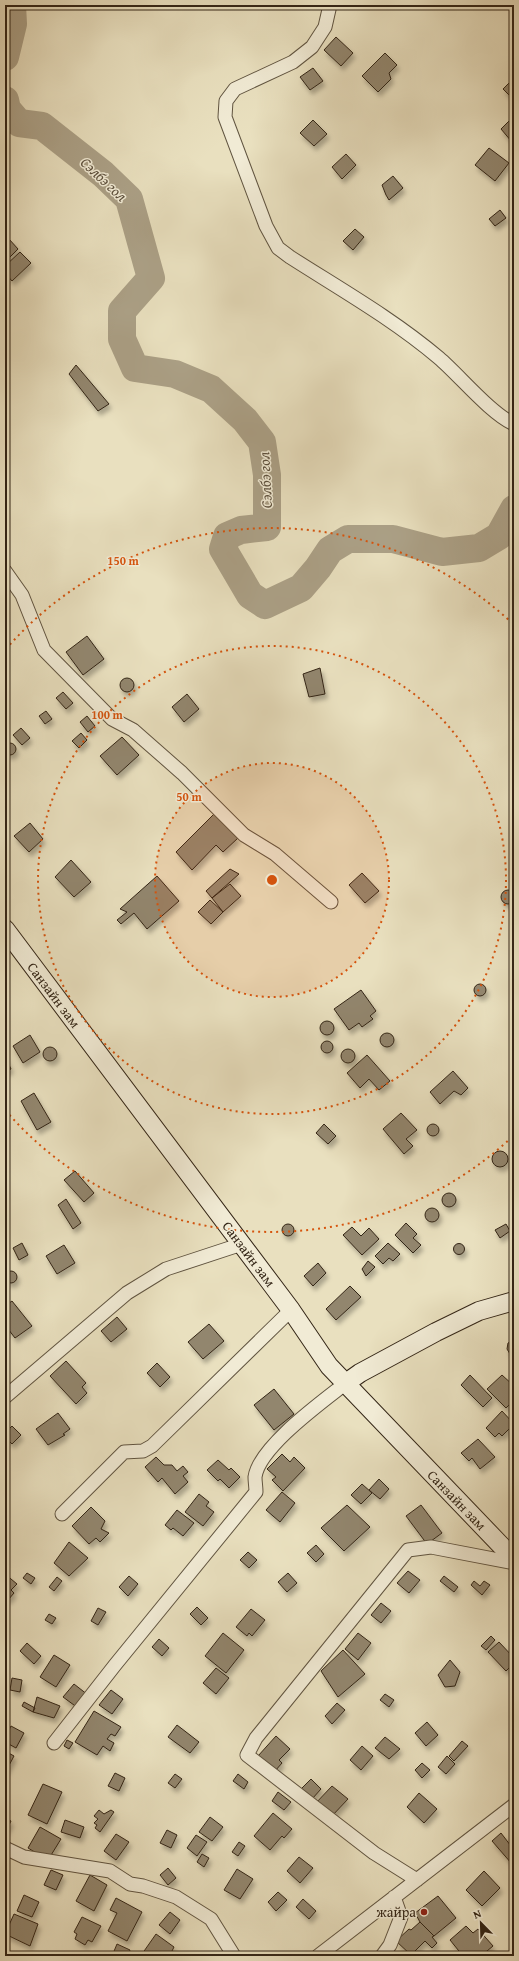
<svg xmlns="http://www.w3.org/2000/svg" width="519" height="1961" font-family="'Gentium Book Plus',serif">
  <defs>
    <filter id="shadow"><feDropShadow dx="2.5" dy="4.5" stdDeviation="2" flood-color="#0004"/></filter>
  </defs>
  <rect width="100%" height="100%" fill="#e9e0bf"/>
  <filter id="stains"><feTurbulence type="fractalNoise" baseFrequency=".005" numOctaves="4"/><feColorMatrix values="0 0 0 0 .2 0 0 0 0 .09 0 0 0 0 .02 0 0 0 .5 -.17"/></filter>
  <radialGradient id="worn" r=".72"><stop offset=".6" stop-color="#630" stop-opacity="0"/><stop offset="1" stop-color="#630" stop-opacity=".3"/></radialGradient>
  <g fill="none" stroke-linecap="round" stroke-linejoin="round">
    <!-- river -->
    <path stroke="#aba086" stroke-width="28" d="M5,57L13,24L12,5
      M5,100L7,109L19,123L42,126L103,174L129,199L151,278L122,311V339L135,368L175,374L211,389L245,420L262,442L267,475V527L241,530L227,536L223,549L250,595L265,605L301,588L318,568L330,550L348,539H393L442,552L479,548L499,536L514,509"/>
  </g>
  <!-- building -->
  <path fill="#92866e" stroke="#332516" filter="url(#shadow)" d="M336,37L353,53L341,66L324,50Z
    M385,53L397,65L389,73L391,79L378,92L362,76Z
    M313,68L323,81L310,90L300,77Z
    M514,78V100L503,89Z
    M513,117L514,139L512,142L501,129Z
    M313,120L327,134L314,146L300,133Z
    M489,148L509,163L495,181L475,165Z
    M346,154L356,165L342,179L332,167Z
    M393,176L403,188L389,200L386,195L382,185Z
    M500,210L506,218L495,226L489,219Z
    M355,229L364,237L353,250L343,241Z
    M9,239L18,249L5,262V243Z
    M20,252L31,263L12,281L5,273V266Z
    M76,365L109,404L98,411L69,374Z
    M87,636L104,659L83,675L66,652Z
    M320,668L325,694L309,697L303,674Z
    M120 685a7 7 0 1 1 14 0a7 7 0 1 1-14 0Z
    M63,692L73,703L66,709L56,698Z
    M187,694L199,709L184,722L172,707Z
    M46,711L52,719L45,724L39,716Z
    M87,716L95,726L88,732L80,722Z
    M21,728L30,738L22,745L13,735Z
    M81,733L87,740L79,748L72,741Z
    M122,737L139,755L117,775L100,756Z
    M4 749a6 6 0 1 1 12 0a6 6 0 1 1-12 0Z
    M214,814L238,838L223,852L216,845L192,870L176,852Z
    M30,823L43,839L29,852L14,836Z
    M71,860L91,882L74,897L55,877Z
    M230,869L239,874L212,898L206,891Z
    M362,873L379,891L365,903L349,885Z
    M157,876L179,901L147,929L134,913L121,924L117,920L127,912L120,909Z
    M230,884L241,896L223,912L212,898Z
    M501 897a7 7 0 1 1 14 0a7 7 0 1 1-14 0Z
    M210,900L223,912L211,924L198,912Z
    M474 990a6 6 0 1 1 12 0a6 6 0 1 1-12 0Z
    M361,990L376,1011L370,1016L373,1019L362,1027L359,1023L349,1030L334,1009Z
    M320 1028a7 7 0 1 1 14 0a7 7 0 1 1-14 0Z
    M380 1040a7 7 0 1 1 14 0a7 7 0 1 1-14 0Z
    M30,1035L40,1052L23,1063L13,1046Z
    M321 1047a6 6 0 1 1 12 0a6 6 0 1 1-12 0Z
    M43 1054a7 7 0 1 1 14 0a7 7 0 1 1-14 0Z
    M341 1056a7 7 0 1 1 14 0a7 7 0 1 1-14 0Z
    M367,1055L390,1081L379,1090L369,1079L360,1088L347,1073Z
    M5,1057L11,1069L5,1072Z
    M453,1071L468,1088L461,1095L454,1091L440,1104L430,1092Z
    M34,1093L51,1122L37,1130L21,1101Z
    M401,1113L417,1130L406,1139L413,1146L404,1154L383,1129Z
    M427 1130a6 6 0 1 1 12 0a6 6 0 1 1-12 0Z
    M324,1124L336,1136L328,1144L316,1133Z
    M492 1159a8 8 0 1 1 16 0a8 8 0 1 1-16 0Z
    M75,1171L94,1193L84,1202L64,1180Z
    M442 1200a7 7 0 1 1 14 0a7 7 0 1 1-14 0Z
    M66,1199L81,1223L73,1229L58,1205Z
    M425 1215a7 7 0 1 1 14 0a7 7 0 1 1-14 0Z
    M406,1223L417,1234L413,1238L421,1245L413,1253L395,1235Z
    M282 1230a6 6 0 1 1 12 0a6 6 0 1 1-12 0Z
    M506,1224L510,1231L500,1238L495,1230Z
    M352,1227L361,1236L369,1228L379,1239L362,1255L343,1235Z
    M22,1243L28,1255L19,1260L13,1248Z
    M388,1243L400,1254L393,1261L389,1258L383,1264L375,1256Z
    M453.5 1249a5.5 5.5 0 1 1 11 0a5.5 5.5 0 1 1-11 0Z
    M64,1245L75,1263L57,1274L46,1256Z
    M368,1261L375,1267L366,1276L362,1269Z
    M318,1263L326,1273L313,1286L304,1276Z
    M5 1277a6 6 0 1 1 12 0a6 6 0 1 1-12 0Z
    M350,1286L361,1297L336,1320L326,1309Z
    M12,1301L32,1326L15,1338L5,1325V1306Z
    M117,1317L127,1329L111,1342L101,1331Z
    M209,1324L224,1341L203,1359L188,1342Z
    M514,1340V1355L510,1354L507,1349L508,1343Z
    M66,1361L86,1383L82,1387L87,1393L76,1404L50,1376Z
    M157,1363L170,1377L160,1387L147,1373Z
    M470,1375L492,1398L483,1407L461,1385Z
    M502,1375L514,1386V1400L506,1408L487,1389Z
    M274,1389L294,1414L274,1430L254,1405Z
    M502,1411L514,1424L502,1436L499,1433L495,1437L486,1428Z
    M58,1413L70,1429L63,1434L65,1435L48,1445L36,1429Z
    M12,1426L21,1435L12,1444L5,1437V1433Z
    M478,1439L495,1457L480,1469L472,1458L469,1461L461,1453Z
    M282,1454L290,1462L294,1457L305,1468L283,1491L272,1480L276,1477L267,1469Z
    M156,1457L164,1465H172L177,1471L183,1466L188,1472L183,1476L188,1482L175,1494L162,1478L158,1482L145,1467Z
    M218,1460L229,1470L231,1468L240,1477L229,1488L220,1479L218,1481L207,1470Z
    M379,1479L389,1489L380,1499L369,1490Z
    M362,1484L372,1493L361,1504L351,1495Z
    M282,1492L295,1503L280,1522L266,1510Z
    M199,1494L209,1502L206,1506L214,1512L203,1526L185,1512Z
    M347,1505L370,1527L344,1551L321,1528Z
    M421,1505L442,1533L427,1544L406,1516Z
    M91,1507L105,1521L101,1529L109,1533L100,1542L96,1538L89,1544L72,1526Z
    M177,1510L194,1523L183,1536L173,1528L171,1530L165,1525Z
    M69,1542L88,1558L69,1576L54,1563Z
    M316,1545L324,1554L316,1562L307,1553Z
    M248,1552L257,1560L249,1568L240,1560Z
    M408,1571L420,1580L409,1593L397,1583Z
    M27,1573L35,1578L31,1584L23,1578Z
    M288,1573L297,1583L287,1592L278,1582Z
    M5,1574L17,1584L11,1590L14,1593L8,1600L5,1598Z
    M129,1576L138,1584L128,1596L119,1587Z
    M444,1576L458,1587L454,1592L440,1581Z
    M57,1577L62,1581L54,1591L49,1587Z
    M474,1581L480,1586L484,1581L490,1585L482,1595L471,1585Z
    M381,1603L391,1611L381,1623L371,1615Z
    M197,1607L208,1618L201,1625L190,1614Z
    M98,1608L106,1612L98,1625L91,1621Z
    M251,1609L265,1620L252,1636L249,1633L247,1636L236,1627Z
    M49,1614L56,1618L52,1624L45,1620Z
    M223,1633L244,1650L226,1673L205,1656Z
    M358,1633L371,1643L358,1660L345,1649Z
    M491,1636L495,1640L486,1650L481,1646Z
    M159,1639L169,1648L162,1656L152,1647Z
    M499,1642L514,1658V1663L506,1671L488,1652Z
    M27,1643L41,1656L34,1664L20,1651Z
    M343,1650L365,1674L338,1697L321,1671Z
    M54,1655L70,1665L56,1687L40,1677Z
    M450,1660L460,1672L455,1686L445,1687L438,1675Z
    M216,1668L229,1678L216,1694L203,1683Z
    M12,1678L22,1680L20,1692L10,1690Z
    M74,1684L88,1695L78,1708L63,1697Z
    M111,1690L123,1699L112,1714L99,1705Z
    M385,1694L394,1700L389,1707L380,1700Z
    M37,1697L60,1706L54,1718L33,1712Z
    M24,1702L35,1708L33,1712L22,1706Z
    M337,1703L345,1710L332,1724L325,1716Z
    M94,1711L121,1727L115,1736L111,1734L107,1739L114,1743L110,1751L103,1746L97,1755L75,1742Z
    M427,1722L438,1735L426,1746L415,1733Z
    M177,1725L199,1742L190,1753L168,1737Z
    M11,1726L24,1733L16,1748L5,1742V1737Z
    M276,1736L290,1749L279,1760L282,1763L275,1771L258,1756Z
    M385,1737L400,1749L389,1759L375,1748Z
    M67,1740L73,1743L69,1749L64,1746Z
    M462,1741L468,1746L454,1761L449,1756Z
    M362,1746L373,1756L361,1770L350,1760Z
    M5,1751L14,1756L6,1771H5Z
    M447,1756L455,1764L446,1774L438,1767Z
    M422,1763L430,1770L422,1778L415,1770Z
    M115,1773L125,1778L119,1791L108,1786Z
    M175,1774L182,1779L175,1788L168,1783Z
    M238,1774L248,1782L244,1789L233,1781Z
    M311,1779L321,1789L312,1799L301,1789Z
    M43,1784L62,1792L47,1824L28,1815Z
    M332,1786L348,1799L331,1817L314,1805Z
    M278,1792L291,1802L284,1810L272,1801Z
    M419,1793L437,1809L424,1823L407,1807Z
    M99,1810L104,1814L111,1810L114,1812L100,1832L95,1828L97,1825L94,1823L98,1819L94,1816Z
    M273,1813L292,1829L284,1838L282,1836L270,1850L254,1836Z
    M210,1817L223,1827L212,1841L199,1832Z
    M5,1818L11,1821L6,1831L5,1830Z
    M65,1820L84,1827L80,1838L61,1832Z
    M40,1827L61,1839L48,1860L28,1848Z
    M167,1830L177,1835L171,1848L160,1843Z
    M501,1833L514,1850V1863L512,1864L492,1841Z
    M116,1834L129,1842L116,1860L104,1851Z
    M196,1835L207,1842L197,1856L187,1848Z
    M239,1842L245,1846L238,1856L232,1852Z
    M202,1854L209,1858L204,1867L197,1862Z
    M299,1857L313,1868L300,1883L287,1871Z
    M168,1868L176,1878L168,1885L160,1875Z
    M237,1869L253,1879L240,1899L224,1890Z
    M51,1870L63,1875L56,1890L44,1885Z
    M484,1871L500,1888L482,1906L466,1890Z
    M90,1875L107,1885L94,1911L76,1901Z
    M278,1892L287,1900L276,1911L268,1902Z
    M24,1895L39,1902L32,1917L17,1911Z
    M438,1896L456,1918L434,1936L420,1922L415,1913Z
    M116,1898L142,1912L127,1941L108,1931L117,1913L110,1910Z
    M303,1899L316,1911L309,1919L296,1907Z
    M170,1912L180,1920L170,1934L159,1925Z
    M14,1914L38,1924L30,1946L5,1934Z
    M82,1917L101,1926L92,1942L88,1940L85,1945L75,1939L77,1934L74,1932Z
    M420,1922L434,1936L432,1937L437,1943L432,1948L425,1941L411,1955L396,1941L409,1929L411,1930Z
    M466,1926L473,1933L478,1929L493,1946L481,1956H463L450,1940Z
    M156,1934L174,1947L171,1953L175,1956H144L142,1954Z
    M117,1944L130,1950L128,1956H112Z"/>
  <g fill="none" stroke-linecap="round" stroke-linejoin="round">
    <!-- minor casing -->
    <g stroke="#605440" stroke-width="15">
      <path id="minor" d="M330,5L325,27L312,47L293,62L235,89L226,101L225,117L266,226L278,248L290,257C340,289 393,319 439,358C459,375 491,414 514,424
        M5,571L22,595L44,650L112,719L133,730L182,773L244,835L275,854L331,902
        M5,1397L127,1293L166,1269L242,1244
        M62,1514L124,1452L143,1451L152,1446L291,1310
        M54,1743L115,1665L256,1492C256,1487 255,1482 255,1477C259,1447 322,1402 346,1383
        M5,1848L24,1857L110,1871L130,1884L143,1886L176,1897L211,1919L234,1956
        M417,1880L374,1853L247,1755L256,1738L408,1550L431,1547L514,1563
        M318,1956L514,1805
        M382,1956L390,1945L401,1917L394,1897"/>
    </g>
    <!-- secondary casing -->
    <g stroke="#332516" stroke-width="20">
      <path id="secondary" d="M5,929L291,1310L329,1366L514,1559
        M346,1383L360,1373L436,1332L479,1311L514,1301"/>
    </g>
    <!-- minor -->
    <use href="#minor" stroke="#f1ebd5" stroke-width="13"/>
    <!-- secondary -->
    <use href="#secondary" stroke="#f1ebd5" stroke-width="18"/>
  </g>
  <!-- distance rings -->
  <circle cx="272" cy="880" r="117" fill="#d6540d" fill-opacity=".12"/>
  <g fill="none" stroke="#d6540d" stroke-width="2" stroke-dasharray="2 4">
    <circle cx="272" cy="880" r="117"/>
    <circle cx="272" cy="880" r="234"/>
    <path d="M512 1137A352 352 0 0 1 6 1111M6 649A352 352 0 0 1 512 623"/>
  </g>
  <!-- markers -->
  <circle fill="#8f2418" stroke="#f1ebd5" stroke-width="1.5" cx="424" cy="1912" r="4"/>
  <g text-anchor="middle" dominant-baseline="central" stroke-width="3" stroke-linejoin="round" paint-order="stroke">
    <!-- street labels -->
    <g font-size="14" fill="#332516" stroke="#f1ebd5">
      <text transform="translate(54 995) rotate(53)">Санзайн зам</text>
      <text transform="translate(249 1254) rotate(53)">Санзайн зам</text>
      <text transform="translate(457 1500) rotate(46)">Санзайн зам</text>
    </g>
    <!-- poi labels -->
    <g font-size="14" fill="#332516" stroke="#f1ebd5" text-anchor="end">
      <text x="416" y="1912">жайра</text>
    </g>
    <!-- water labels -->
    <g font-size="15" font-style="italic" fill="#5d503d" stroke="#f1ebd5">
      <text transform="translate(104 179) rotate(43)">Сэлбэ гол</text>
      <text transform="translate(265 480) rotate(-93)">Сэлбэ гол</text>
    </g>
  </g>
  <circle cx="272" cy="880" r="6" fill="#d6540d" stroke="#f1ebd5" stroke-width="2"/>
  <g font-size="12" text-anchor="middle" font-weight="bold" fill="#d6540d" stroke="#f1ebd5" stroke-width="3" stroke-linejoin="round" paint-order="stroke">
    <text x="123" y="565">150 m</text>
    <text x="107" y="719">100 m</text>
    <text x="189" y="801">50 m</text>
  </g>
  <!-- margin -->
  <rect width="519" height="1961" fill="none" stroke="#e9e0bf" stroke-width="20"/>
  <rect x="6" y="6" width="507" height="1949" fill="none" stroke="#332516" stroke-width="2"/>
  <rect x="10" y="10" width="499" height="1941" fill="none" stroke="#332516"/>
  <!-- north arrow -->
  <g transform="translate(481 1923) rotate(337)" stroke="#f1ebd5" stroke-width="3" paint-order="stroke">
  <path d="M0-3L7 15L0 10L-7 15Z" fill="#332516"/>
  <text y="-6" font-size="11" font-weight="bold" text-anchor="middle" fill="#332516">N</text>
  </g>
  <rect width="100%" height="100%" filter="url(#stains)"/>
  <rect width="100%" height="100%" fill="url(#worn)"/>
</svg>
